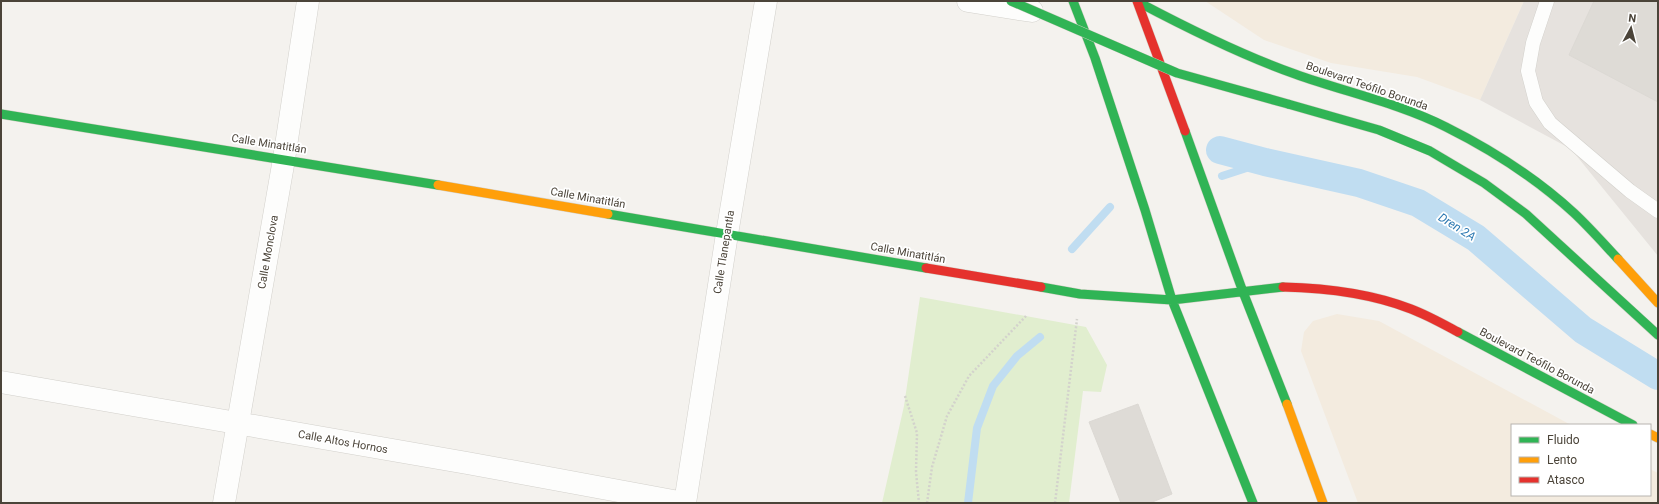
<svg xmlns="http://www.w3.org/2000/svg" width="1659" height="504" font-family="Roboto,sans-serif">
  <rect width="100%" height="100%" fill="#f4f2ee"/>
  <!-- commercial -->
  <path fill="#f3ebdf" d="M1205,1H1524L1480,100L1417,77L1331,63L1264,40Z
    M1337,314L1379,321L1571,425H1512V495H1650V469L1658,473V503H1358L1301,351L1304,332L1313,321Z"/>
  <!-- industrial -->
  <path fill="#e6e2de" d="M1524,1H1658V256L1571,149L1480,100Z"/>
  <!-- green -->
  <path fill="#e1eecf" d="M920,297L1086,327L1107,365L1101,392L1083,391L1069,503H882L904,406Z"/>
  <g fill="none" stroke-linecap="round" stroke-linejoin="round">
    <!-- stream -->
    <path stroke="#c0ddf1" stroke-width="8" d="M1222,176L1265,162
      M1072,249L1110,207
      M968,503L977,428L993,386L1017,356L1040,337"/>
    <!-- canal -->
    <path stroke="#c0ddf1" stroke-width="28" d="M1220,150L1265,162L1359,183L1418,203L1476,238L1583,330L1658,376"/>
  </g>
  <!-- building -->
  <path fill="#dedbd6" stroke="#dcd9d4" d="M1594,1H1658V102L1569,55Z
    M1138,404L1172,494L1150,503H1121L1089,422Z"/>
  <g fill="none" stroke-linecap="round" stroke-linejoin="round">
    <!-- lane casing -->
    <g stroke="#d2d0cb" stroke-width="15">
      <path id="lane" d="M1547,1L1533,43L1528,71L1536,102L1550,123L1630,191L1658,211"/>
    </g>
    <!-- street casing -->
    <g stroke="#d2d0cb" stroke-width="23">
      <path id="street" d="M968,1L1032,11
        M1,382L467,463L684,503
        M224,503L284,159L308,1
        M685,503L727,234L766,1"/>
    </g>
    <!-- fast casing -->
    <g stroke="#d3cfc5" stroke-width="10">
      <path id="fast" d="M1073,1L1095,58L1145,210L1172,300L1253,503
        M1138,2C1189,29 1241,55 1295,74C1345,92 1398,103 1446,127C1492,150 1537,179 1574,213C1590,228 1604,244 1618,259
        M1288,104L1379,130L1430,151L1484,183L1526,214L1658,335
        M1,114L438,185
        M1185,131L1243,292L1287,404
        M608,214L926,268
        M1041,287L1080,294L1172,300L1283,287
        M1458,332L1633,425"/>
    </g>
    <!-- slow casing -->
    <g stroke="#d3cfc5" stroke-width="10">
      <path id="slow" d="M438,185L608,214
        M1618,259L1658,303
        M1287,404L1323,503
        M1650,434L1658,438"/>
    </g>
    <!-- jam casing -->
    <g stroke="#d3cfc5" stroke-width="10">
      <path id="jam" d="M1137,1L1185,131
        M926,268L1041,287
        M1283,287C1327,288 1370,293 1411,309C1427,315 1443,324 1458,332"/>
    </g>
    <!-- path -->
    <path stroke="#d3d2cc" stroke-width="2.5" stroke-dasharray="2 2" stroke-linecap="butt" d="M905,396L917,433L916,472L919,503
      M927,503L932,467L947,416L969,376L1026,316
      M1055,503L1077,319"/>
    <!-- lane -->
    <use href="#lane" stroke="#fdfdfc" stroke-width="14"/>
    <!-- street -->
    <use href="#street" stroke="#fdfdfc" stroke-width="22"/>
    <!-- fast -->
    <use href="#fast" stroke="#30b455" stroke-width="9"/>
    <!-- slow -->
    <use href="#slow" stroke="#ff9f0a" stroke-width="9"/>
    <!-- jam -->
    <use href="#jam" stroke="#e5322d" stroke-width="9"/>
    <!-- fast-bridge casing -->
    <g stroke="#d3cfc5" stroke-width="10" stroke-linecap="butt">
      <path id="fast-bridge" d="M1011,1L1177,73L1288,104"/>
    </g>
    <!-- fast-bridge -->
    <use href="#fast-bridge" stroke="#30b455" stroke-width="9"/>
  </g>
  <g text-anchor="middle" dominant-baseline="central" stroke-width="3.5" stroke-linejoin="round" paint-order="stroke">
    <!-- street labels -->
    <g font-size="11" fill="#4b4439" stroke="#fff">
      <text transform="translate(1367 86) rotate(19)">Boulevard Teófilo Borunda</text>
      <text transform="translate(269 144) rotate(9)">Calle Minatitlán</text>
      <text transform="translate(588 198) rotate(10)">Calle Minatitlán</text>
      <text transform="translate(268 252) rotate(-80)">Calle Monclova</text>
      <text transform="translate(724 252) rotate(-81)">Calle Tlanepantla</text>
      <text transform="translate(908 253) rotate(10)">Calle Minatitlán</text>
      <text transform="translate(1537 361) rotate(28)">Boulevard Teófilo Borunda</text>
      <text transform="translate(343 442) rotate(10)">Calle Altos Hornos</text>
    </g>
    <!-- water labels -->
    <g font-size="12" font-style="italic" fill="#2e7ab2" stroke="#fff">
      <text transform="translate(1457 227) rotate(32)">Dren 2A</text>
    </g>
  </g>
  <!-- border -->
  <rect width="1659" height="504" fill="none" stroke="#4b4439" stroke-width="4"/>
  <!-- legend -->
  <rect x="1511" y="424" width="140" height="72" fill="#ffffff" stroke="#b7b4b0"/>
  <rect x="1519" y="437" width="20" height="6" fill="#30b455" stroke="#b7b4b0"/>
  <text x="1547" y="444" font-size="12" fill="#4b4439">Fluido</text>
  <rect x="1519" y="457" width="20" height="6" fill="#ff9f0a" stroke="#b7b4b0"/>
  <text x="1547" y="464" font-size="12" fill="#4b4439">Lento</text>
  <rect x="1519" y="477" width="20" height="6" fill="#e5322d" stroke="#b7b4b0"/>
  <text x="1547" y="484" font-size="12" fill="#4b4439">Atasco</text>
  <!-- north arrow -->
  <g transform="translate(1631 28) rotate(7)" stroke="#ffffff" stroke-width="3" paint-order="stroke">
  <path d="M0-3L7 15L0 10L-7 15Z" fill="#4b4439"/>
  <text y="-6" font-size="11" font-weight="bold" text-anchor="middle" fill="#4b4439">N</text>
  </g>
</svg>
